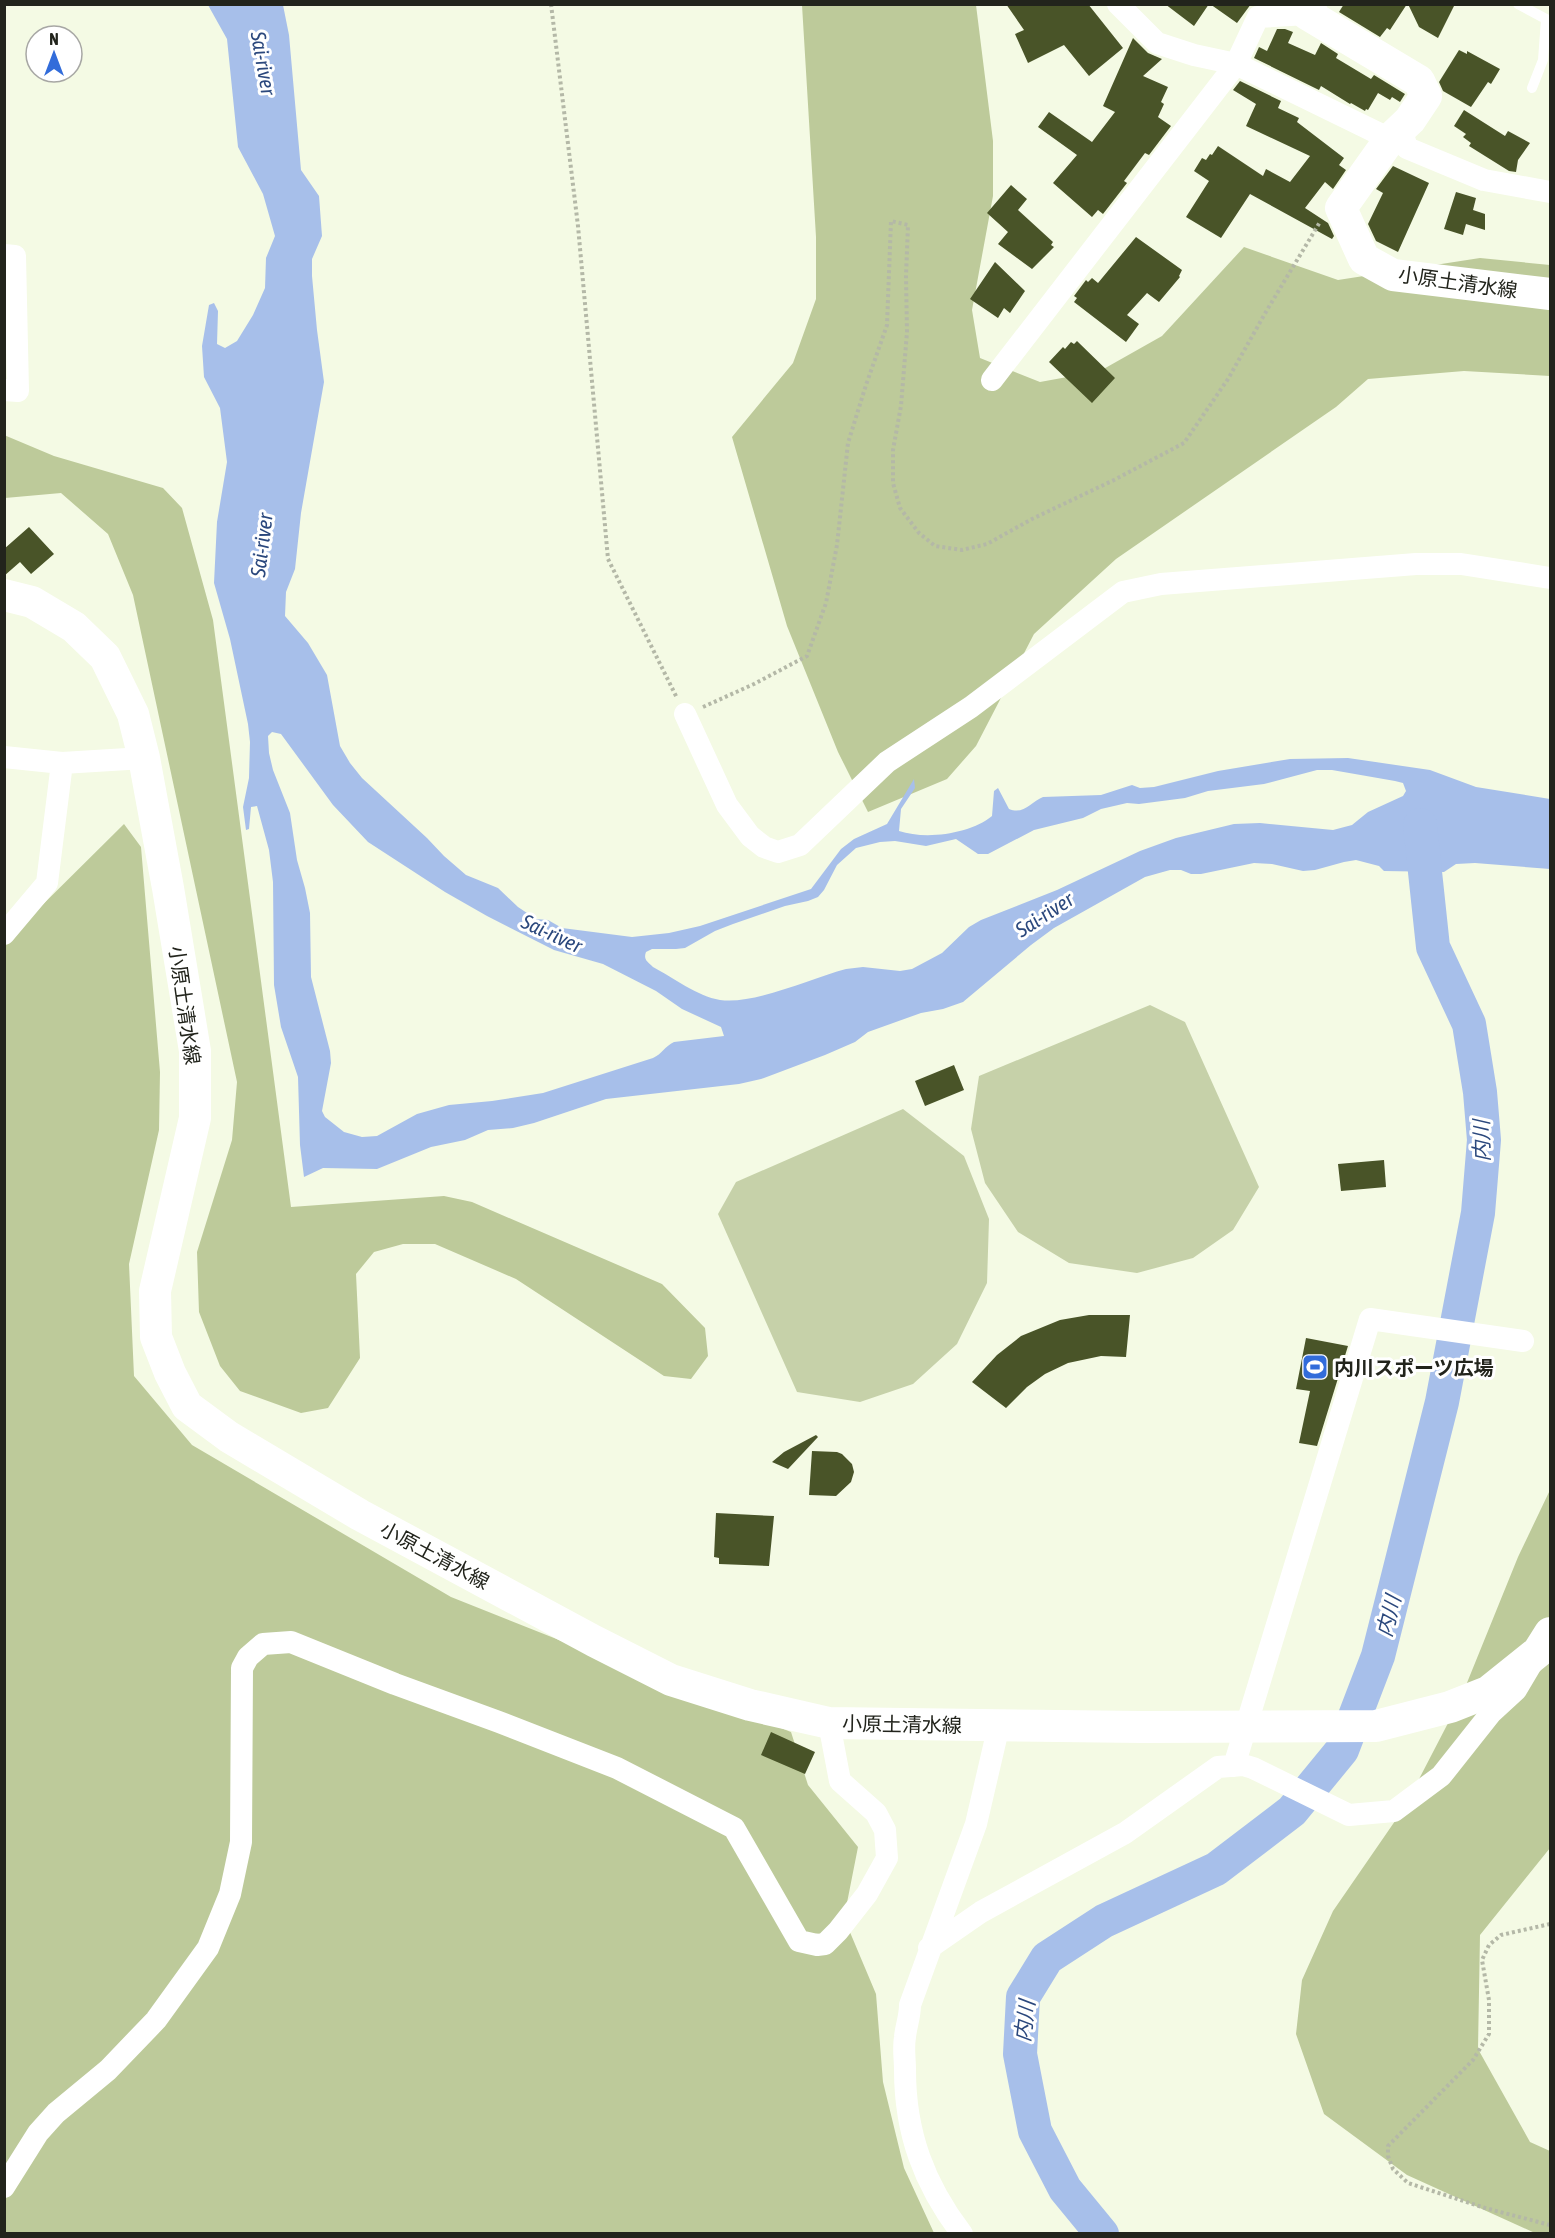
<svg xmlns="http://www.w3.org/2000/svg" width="1555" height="2238" font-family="'Asap Condensed','Noto Sans JP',sans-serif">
  <rect width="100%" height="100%" fill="#f4fae4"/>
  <!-- green -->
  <path fill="#c6d1a9" d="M1150,1005L1185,1022L1259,1187L1233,1230L1193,1258L1137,1273L1069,1263L1018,1232L985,1183L971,1129L979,1076Z
    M903,1109L964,1156L989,1219L987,1283L957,1344L913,1384L860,1402L797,1392L718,1214L736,1182Z"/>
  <!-- forest -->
  <path fill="#bdca9a" d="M802,5H976L993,141V196L972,310L980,358L1040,382L1100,371L1162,336L1244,247L1338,280L1480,258L1550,265V376L1464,371L1368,379L1336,407L1116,559L1034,634L976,746L947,779L868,812L838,752L787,626L732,437L793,363L816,299V237Z
    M4,435L54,456L163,488L182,508L213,620L291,1207L444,1196L472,1202L662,1284L705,1328L708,1356L691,1379L664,1376L516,1279L435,1244H403L374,1252L356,1274L360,1358L328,1408L301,1413L240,1391L220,1366L199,1312L197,1252L232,1140L237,1082L133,595L108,534L61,493L5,498Z
    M124,824L141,847L160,1072L159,1130L129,1264L134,1376L192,1445L451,1597L791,1732L808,1785L858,1847L844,1918L876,1994L883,2082L904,2168L934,2233L5,2234V942Z
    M1550,1490V1848L1480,1935L1478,2049L1530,2142L1550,2151V2233H1535L1407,2175L1324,2114L1296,2034L1302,1980L1333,1911L1404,1808L1460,1700L1518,1557Z"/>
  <!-- water -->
  <path fill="#a7bfea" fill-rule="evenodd" d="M208,5H283L289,35L301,170L319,196L322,236L312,259V276L317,330L324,382L301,513L295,569L286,592L285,616L308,643L327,675L340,746L350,763L362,778L427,838L444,856L466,875L498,888L518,907L536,919L548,920L562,928L632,937L669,933L700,926L811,889L841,849L854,839L887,824L914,779L915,788L901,809L899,831C926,840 970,834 992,816L994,791L998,788L1009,809C1024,815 1031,802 1043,797L1101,795L1132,785L1140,788L1154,787L1218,771L1290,759L1348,758L1430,770L1476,787L1550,799V869L1475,863L1456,864L1444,872L1384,871L1379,866L1356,860L1344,862L1315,870L1303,871L1272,864L1254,863L1201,874H1191L1181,870H1170L1145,877L1054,928L1031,945L963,1002L943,1009L921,1013L868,1032L855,1042L825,1055L761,1079L739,1084L606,1099L534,1123L513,1128L488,1130L465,1140L431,1147L377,1169L323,1168L304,1177L300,1145L298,1077L281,1027L274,985L273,882L269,850L257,806L251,807L249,829L246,830L243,807L249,778L250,742L248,724L230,639L214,583L217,522L227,462L220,408L204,377L202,346L209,305L214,303L218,311L217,344L225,348L237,341L253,315L265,288L266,258L275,236L263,194L238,147L227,39ZM272,732L281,734L333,805L368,842L445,892L487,916L554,950L603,964L656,991L682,1009L721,1027L724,1036L674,1042C665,1046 662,1054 653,1058L543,1093L492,1101L449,1105L417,1114L377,1136L362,1137L344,1132L325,1117L322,1111L331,1063L330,1051L311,977L310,913L305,888L297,860L290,813L273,770L269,753L268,736ZM1317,770H1332L1395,781L1403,783L1406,791L1403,796L1368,812L1352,825L1333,830L1260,823L1234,824L1176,838L1140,851L1057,890L981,920L969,927L942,953L912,969L900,971L863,967L846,969C811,978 755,1005 720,1000C697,996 674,978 653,967C648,962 643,960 646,952L652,949H676L685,948L715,931L733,924L785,906L808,901L818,897L824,890L837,865L856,848L880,842L895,841L926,846L956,839L978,854H988L1034,830L1083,818L1101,809L1127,803L1139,804L1185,798L1208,791L1264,784Z"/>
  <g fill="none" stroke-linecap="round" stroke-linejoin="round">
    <!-- river -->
    <path stroke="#a7bfea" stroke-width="34" d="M1102,2234L1065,2189L1035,2131L1020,2054L1023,1997L1047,1958L1104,1921L1216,1869L1292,1811L1342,1750L1378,1656L1442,1402L1478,1213L1484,1140L1480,1092L1469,1024L1433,947L1420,825"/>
  </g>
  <!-- building -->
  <path fill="#495428" d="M1006,4H1088L1123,48L1089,76L1064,45L1028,63L1015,34L1024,30Z
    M1165,4H1209L1194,26Z
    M1210,4H1251L1237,23Z
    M1344,4H1407L1390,30L1387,28L1380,37L1339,12Z
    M1408,4H1455L1438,38L1419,27Z
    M1277,29H1285L1293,32L1288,43L1315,55L1321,43L1338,54L1336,58L1371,79L1374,75L1405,94L1400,102L1392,97L1390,100L1378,93L1368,110L1366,109L1365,111L1351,103L1350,104L1321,86L1319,90L1254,58L1259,47L1267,51Z
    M1133,38L1148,53L1162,59L1143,76L1168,87L1161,102L1164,104L1158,117L1171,126L1149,155L1145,153L1124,181L1127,183L1103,214L1098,210L1092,217L1053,183L1077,155L1038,127L1049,112L1092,142L1115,112L1103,106Z
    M1459,50L1467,54V51L1500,69L1491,84L1488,82L1471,107L1443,91L1439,82Z
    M1240,81L1281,101L1278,108L1299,118L1297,122L1344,158L1339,165L1346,170L1333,189L1325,182L1305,208L1328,223L1334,236L1332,239L1250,194L1221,238L1186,217L1209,181L1194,171L1202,158L1206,160L1210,154L1212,155L1218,146L1263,176L1266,169L1290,182L1310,156L1246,126L1256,104L1233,90Z
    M1464,110L1505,136L1508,131L1530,143L1518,160L1516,172L1509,171L1469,146L1471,143L1463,137L1466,134L1454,126Z
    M1393,166L1429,183L1398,252L1376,241L1368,224L1383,193L1376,189Z
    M1011,185L1027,199L1018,210L1053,242L1051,245L1054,247L1032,269L998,244L1008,232L987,213Z
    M1456,192L1476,198L1473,210L1485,214V230L1466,224L1463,235L1444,229Z
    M1136,237L1182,270L1179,276L1180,277L1159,302L1147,293L1127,315L1139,324L1126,342L1074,302L1077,298L1074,296L1086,280L1088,282L1092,278L1098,283Z
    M995,262L1025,291L1010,313L1004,308L998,318L970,299Z
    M1077,341L1115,378L1092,403L1049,362L1063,347L1065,349L1071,342L1074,344Z
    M29,527L54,554L31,574L20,562L4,576V549Z
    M954,1065L964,1090L925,1106L915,1081Z
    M1384,1160L1386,1187L1341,1191L1338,1164Z
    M1089,1315H1130L1126,1357L1101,1356L1068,1363L1045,1374L1027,1387L1006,1408L972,1382L997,1355L1021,1336L1060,1320Z
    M1306,1338L1348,1346L1317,1446L1299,1443L1310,1391L1296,1389Z
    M816,1435L818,1437L788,1469L772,1462L784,1452Z
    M812,1451L837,1452L842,1454L852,1464L854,1472L851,1482L836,1496L809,1495Z
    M716,1513L774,1516L769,1566L719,1564V1558L714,1557Z
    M771,1732L815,1752L805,1774L761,1755Z"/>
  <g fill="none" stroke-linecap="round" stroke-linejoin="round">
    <!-- path -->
    <path stroke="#b4b8a7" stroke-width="4" stroke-dasharray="3 3" stroke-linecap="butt" d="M551,4L578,226L608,559L677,698
      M703,707L754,684L807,656L826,603L837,545L848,443L866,385L887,325L891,221L908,225L906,276L907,332L901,406L893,450V483L900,508L919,533L935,546L962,550L987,544L1032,519L1114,480L1184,443L1228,379L1267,310L1320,222
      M1550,1924L1501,1935L1489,1945L1482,1960L1489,2000V2034L1473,2060L1388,2146V2156L1393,2169L1408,2183L1485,2208L1550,2225"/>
    <!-- lane -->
    <path stroke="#fff" stroke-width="10" d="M1518,4L1546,19L1543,60L1532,88"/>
    <!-- street -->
    <path stroke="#fff" stroke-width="22" d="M1118,4L1157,43L1194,55L1236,64L1390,139
      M1401,128L1407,148L1484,180L1550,192
      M4,255L15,256L18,391L4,390
      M992,380L1236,64L1258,17L1307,14
      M685,714L727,805L750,836L764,847L778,852L800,845L887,762L971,707L1123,592L1161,584L1416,564H1461L1550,578
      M4,757L62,763L144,758
      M4,934L47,883L62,763
      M1234,1766L1370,1319L1523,1341
      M929,1948L981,1912L1125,1833L1218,1767L1243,1765L1253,1768L1349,1815L1394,1811L1441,1776L1491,1713L1516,1690L1532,1663
      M4,2187L38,2133L56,2113L108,2070L156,2020L208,1948L230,1894L241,1842L242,1668L248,1657L263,1644L291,1642L395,1684L499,1722L617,1768L734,1828L799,1941L817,1945L825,1944L838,1931L867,1894L887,1858L885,1830L876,1813L840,1781L829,1723
      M962,2234C924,2184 905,2133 905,2070C905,2059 903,2048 905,2037C906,2026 910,2017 910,2005L976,1824L999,1725"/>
    <!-- secondary -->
    <path stroke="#fff" stroke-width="32" d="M1311,4L1307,14L1419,81L1426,96L1410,120L1390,139L1341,208L1364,259L1393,275L1550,294
      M4,595L32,602L74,627L105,657L133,714L144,758L168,888L195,1051V1118L155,1291L156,1337L170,1373L187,1406L229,1437L360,1515L594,1641L671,1680L750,1705L829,1723L1143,1727L1376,1726L1450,1707L1488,1692L1538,1652L1550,1633"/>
  </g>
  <!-- icons -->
  <defs>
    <g id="stadium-square" transform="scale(1.35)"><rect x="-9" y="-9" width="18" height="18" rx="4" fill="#326cda" stroke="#fff"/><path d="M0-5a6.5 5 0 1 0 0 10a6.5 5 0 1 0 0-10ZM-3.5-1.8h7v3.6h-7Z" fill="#fff"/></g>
  </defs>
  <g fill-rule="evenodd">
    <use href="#stadium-square" x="1315" y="1367"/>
  </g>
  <g text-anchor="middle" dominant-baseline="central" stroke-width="6" stroke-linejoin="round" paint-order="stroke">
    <!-- street labels -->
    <g font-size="20" fill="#22241c" stroke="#fff">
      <text transform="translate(1458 282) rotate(8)">小原土清水線</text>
      <text transform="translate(185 1005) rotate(82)">小原土清水線</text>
      <text transform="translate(435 1555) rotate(28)">小原土清水線</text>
      <text transform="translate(902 1724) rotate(1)">小原土清水線</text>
    </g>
    <!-- poi labels -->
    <g font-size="20" font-weight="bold" fill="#22241c" stroke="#fff" text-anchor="start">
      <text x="1334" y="1367">内川スポーツ広場</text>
    </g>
    <!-- water labels -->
    <g font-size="21" font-style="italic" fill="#2b487d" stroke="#fff">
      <text transform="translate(264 63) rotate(80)">Sai-river</text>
      <text transform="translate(261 545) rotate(-83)">Sai-river</text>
      <text transform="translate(1044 914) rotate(-33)">Sai-river</text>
      <text transform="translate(552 933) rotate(25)">Sai-river</text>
      <text transform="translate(1481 1141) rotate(-91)">内川</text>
      <text transform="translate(1388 1616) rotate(-76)">内川</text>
      <text transform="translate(1024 2021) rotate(-83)">内川</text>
    </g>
  </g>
  <!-- border -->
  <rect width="1555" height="2238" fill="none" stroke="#22241c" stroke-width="12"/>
  <!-- north arrow -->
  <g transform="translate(54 54)"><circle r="28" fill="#ffffff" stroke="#a7a7a4" stroke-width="1.5"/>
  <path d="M0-4.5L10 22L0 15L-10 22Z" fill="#326cda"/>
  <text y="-9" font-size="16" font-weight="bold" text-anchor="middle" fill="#22241c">N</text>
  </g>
</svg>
